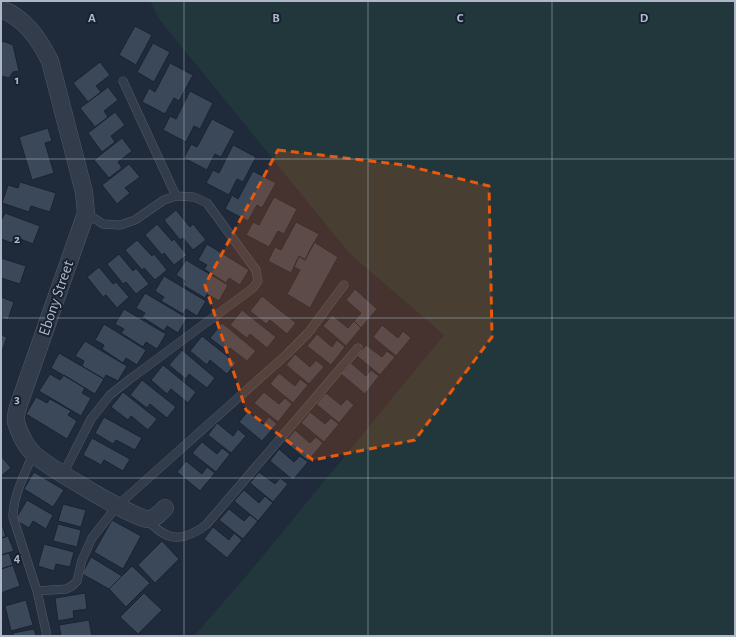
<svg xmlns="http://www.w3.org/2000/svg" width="736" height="637" font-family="'Alegreya Sans',sans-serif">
  <rect width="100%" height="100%" fill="#1f2a3a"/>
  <!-- green -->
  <path fill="#21373b" d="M150,1H735V636H194L253,568L444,335L350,254L159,19Z"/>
  <!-- building -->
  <path fill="#3b485a" stroke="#1a2331" d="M135,26L152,35L136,65L119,55Z
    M3,41L13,45L19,71L13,72L9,78L1,76V44Z
    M153,43L170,52L154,82L137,72Z
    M100,62L110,75L96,86L101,92L88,102L73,83Z
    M170,63L193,75L179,101L174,98L165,114L142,102L149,88L155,92Z
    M108,87L118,100L104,111L108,117L95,127L80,108Z
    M190,91L213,103L200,129L194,126L186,142L163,130L170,116L176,119Z
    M115,112L125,125L111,136L115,142L102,152L88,133Z
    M212,119L235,131L221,157L215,154L207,170L184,158L191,144L197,147Z
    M48,128L52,141L45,143L54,173L32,180L19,137Z
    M122,138L132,151L118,162L122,168L109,178L94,160Z
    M233,145L256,157L243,182L237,179L229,195L206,183L213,170L219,173Z
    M129,164L140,177L125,188L130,193L117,204L102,185Z
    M253,171L276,183L262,208L257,205L248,221L225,209L232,195L238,199Z
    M20,182L56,193L50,212L31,206L29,212L2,203L8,185L18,188Z
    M274,197L297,209L284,234L278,231L269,247L246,235L253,222L259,225Z
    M176,210L190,227L193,224L206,240L193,250L183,238L180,240L164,220Z
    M5,213L40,226L33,244L15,237L12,243L1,239V218L2,219Z
    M296,222L319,234L305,260L299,256L291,273L268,261L275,247L281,250Z
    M157,224L172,241L174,239L187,255L174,265L164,253L162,255L145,235Z
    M137,240L152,256L154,254L167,270L155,280L144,268L142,270L125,250Z
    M314,242L338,257L310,308L287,294L300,270L294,267L299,256L305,260Z
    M207,244L249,270L240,285L229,278L226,283L204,269L207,265L198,260Z
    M119,254L133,271L136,268L149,284L136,294L126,282L123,284L107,264Z
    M1,258L26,266L20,284L1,278V279Z
    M186,260L228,285L219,301L207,294L205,298L183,285L185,281L176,275Z
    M99,267L113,284L116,282L129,297L117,308L106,295L103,297L87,277Z
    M164,276L206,301L197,316L186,309L183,314L161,301L164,297L155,291Z
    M355,289L377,309L361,328L354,321L361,313L346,300Z
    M145,293L187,318L178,333L167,326L164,331L142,317L145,313L136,308Z
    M262,296L296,323L287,334L270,320L266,324L250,311Z
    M1,297L14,302L8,320L1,317Z
    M124,309L166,334L157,349L146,342L143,347L121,333L124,329L115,324Z
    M242,310L276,337L267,348L250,334L247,338L230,325Z
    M332,315L348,328L354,321L361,328L346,346L323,326Z
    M222,323L256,351L247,361L230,348L227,351L210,338Z
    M104,324L146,350L137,365L126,358L123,363L102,349L104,345L95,340Z
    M382,325L398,338L403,331L411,338L396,356L373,337Z
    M317,334L332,347L337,340L345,347L331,365L307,346Z
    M1,335L7,337L1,354Z
    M202,336L236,363L227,374L210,360L207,365L190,351Z
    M85,341L127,366L118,381L106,375L104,379L82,366L84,361L75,356Z
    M366,345L382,357L387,351L395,357L380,375L357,356Z
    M182,350L215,378L207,388L189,374L186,379L169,365Z
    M59,353L104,379L95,394L51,368Z
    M295,354L310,367L316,360L324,367L309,384L286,365Z
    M351,363L366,376L371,370L379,376L365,394L341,374Z
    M163,365L196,392L188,403L171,389L167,394L151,380Z
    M279,373L295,386L300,379L308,385L293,403L270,384Z
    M50,374L60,380L64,375L85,388L82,393L91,398L81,416L39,391Z
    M142,380L176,407L167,418L150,404L147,408L130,395Z
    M123,392L157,419L148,430L131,416L128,420L111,407Z
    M264,392L279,404L285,398L292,404L278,422L254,403Z
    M326,393L341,405L347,399L354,405L339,423L316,404Z
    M36,397L47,403L50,399L71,411L68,415L77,421L67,439L26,414Z
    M248,411L263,424L269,417L277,424L262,441L239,422Z
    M310,412L325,424L331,418L339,424L324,442L301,423Z
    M104,417L142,438L135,450L116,440L113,444L95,433Z
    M217,423L233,436L238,429L246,436L231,453L208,435Z
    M295,430L310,443L316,437L323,443L308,461L285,442Z
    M92,438L130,459L123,471L104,460L101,465L83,455Z
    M202,442L217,454L222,448L230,454L216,472L192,453Z
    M279,449L294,462L300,456L308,462L293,480L270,461Z
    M1,456L11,468L1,476Z
    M186,461L202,474L207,467L215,473L200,491L177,472Z
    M34,472L64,490L53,507L24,489Z
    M259,472L275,484L280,478L288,484L273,502L250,483Z
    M244,490L259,503L265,496L273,503L258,521L234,501Z
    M27,500L53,515L46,529L33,521L29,528L15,520Z
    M63,504L86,510L81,527L58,521Z
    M229,509L244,521L250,515L258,521L243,539L219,520Z
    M112,520L141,536L123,569L94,552Z
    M1,521L6,537L1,538Z
    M58,524L81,530L77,547L53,541Z
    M213,527L229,540L234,533L242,540L227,558L204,539Z
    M8,536L14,551L1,555V538Z
    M162,541L179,559L155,583L138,565Z
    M44,544L74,552L70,567L56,564L54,571L38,566Z
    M9,553L13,565L1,569V555Z
    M91,557L122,576L109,589L82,574Z
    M13,565L20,586L1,593V569Z
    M132,566L150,583L126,607L109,589Z
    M85,593L87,609L73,611L74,618L58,621L55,598Z
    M144,593L162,610L138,634L120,617Z
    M26,600L33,625L11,631L5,606Z
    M89,620L92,636H61L59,625Z
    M34,629L36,636H13V633Z"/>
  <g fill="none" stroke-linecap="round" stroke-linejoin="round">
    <!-- service casing -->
    <g stroke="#505a68" stroke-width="9">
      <path id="service" d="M123,81L176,196
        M33,454C25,474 13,495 13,517L37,591L47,636
        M63,474L91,419L110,395L130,379L253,288L258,281L256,270L207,203L194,197L176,196L164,200L135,220L120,225L103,224L86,213
        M147,520C152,525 158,531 165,534C179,542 194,534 206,525L358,348
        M37,591L66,589L72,586L77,581L82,560L92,538L117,506L287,354L308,333L344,285"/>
    </g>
    <!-- minor casing -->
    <g stroke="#505a68" stroke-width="18">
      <path id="minor" d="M1,9C25,18 39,39 50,61L84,192L86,213L18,407C17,411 15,418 16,422C19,433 26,447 34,454C45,465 136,520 148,519C155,519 160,513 165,508"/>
    </g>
    <!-- service -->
    <use href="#service" stroke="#333c4a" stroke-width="8"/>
    <!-- minor -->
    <use href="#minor" stroke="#333c4a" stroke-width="17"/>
  </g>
  <!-- marked area -->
  <path fill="#e8590c" fill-opacity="0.2" stroke="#e8590c" stroke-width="3" stroke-dasharray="8 5" stroke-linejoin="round" d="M278,150L404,165L489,186L492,337L415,440L313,460L246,410L205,285Z"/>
  <!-- grid -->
  <path fill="none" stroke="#adb7c7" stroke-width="1" stroke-opacity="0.55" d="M184,1V636M368,1V636M552,1V636M1,159H735M1,318H735M1,478H735"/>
  <g text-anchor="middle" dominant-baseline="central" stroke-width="4" stroke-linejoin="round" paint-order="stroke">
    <!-- street labels -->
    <g font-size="16" fill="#adb7c7" stroke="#18212f">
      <text transform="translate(56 298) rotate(-71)">Ebony Street</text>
    </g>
  </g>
  <g font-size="13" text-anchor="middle" font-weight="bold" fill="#adb7c7" stroke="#18212f" stroke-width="4" stroke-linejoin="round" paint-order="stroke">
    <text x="92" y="22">A</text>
    <text x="276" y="22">B</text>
    <text x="460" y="22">C</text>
    <text x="644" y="22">D</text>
    <text x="17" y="84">1</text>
    <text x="17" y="243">2</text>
    <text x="17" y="403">3</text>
    <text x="17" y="562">4</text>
  </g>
  <!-- border -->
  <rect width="736" height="637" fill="none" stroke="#adb7c7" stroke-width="4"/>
</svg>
